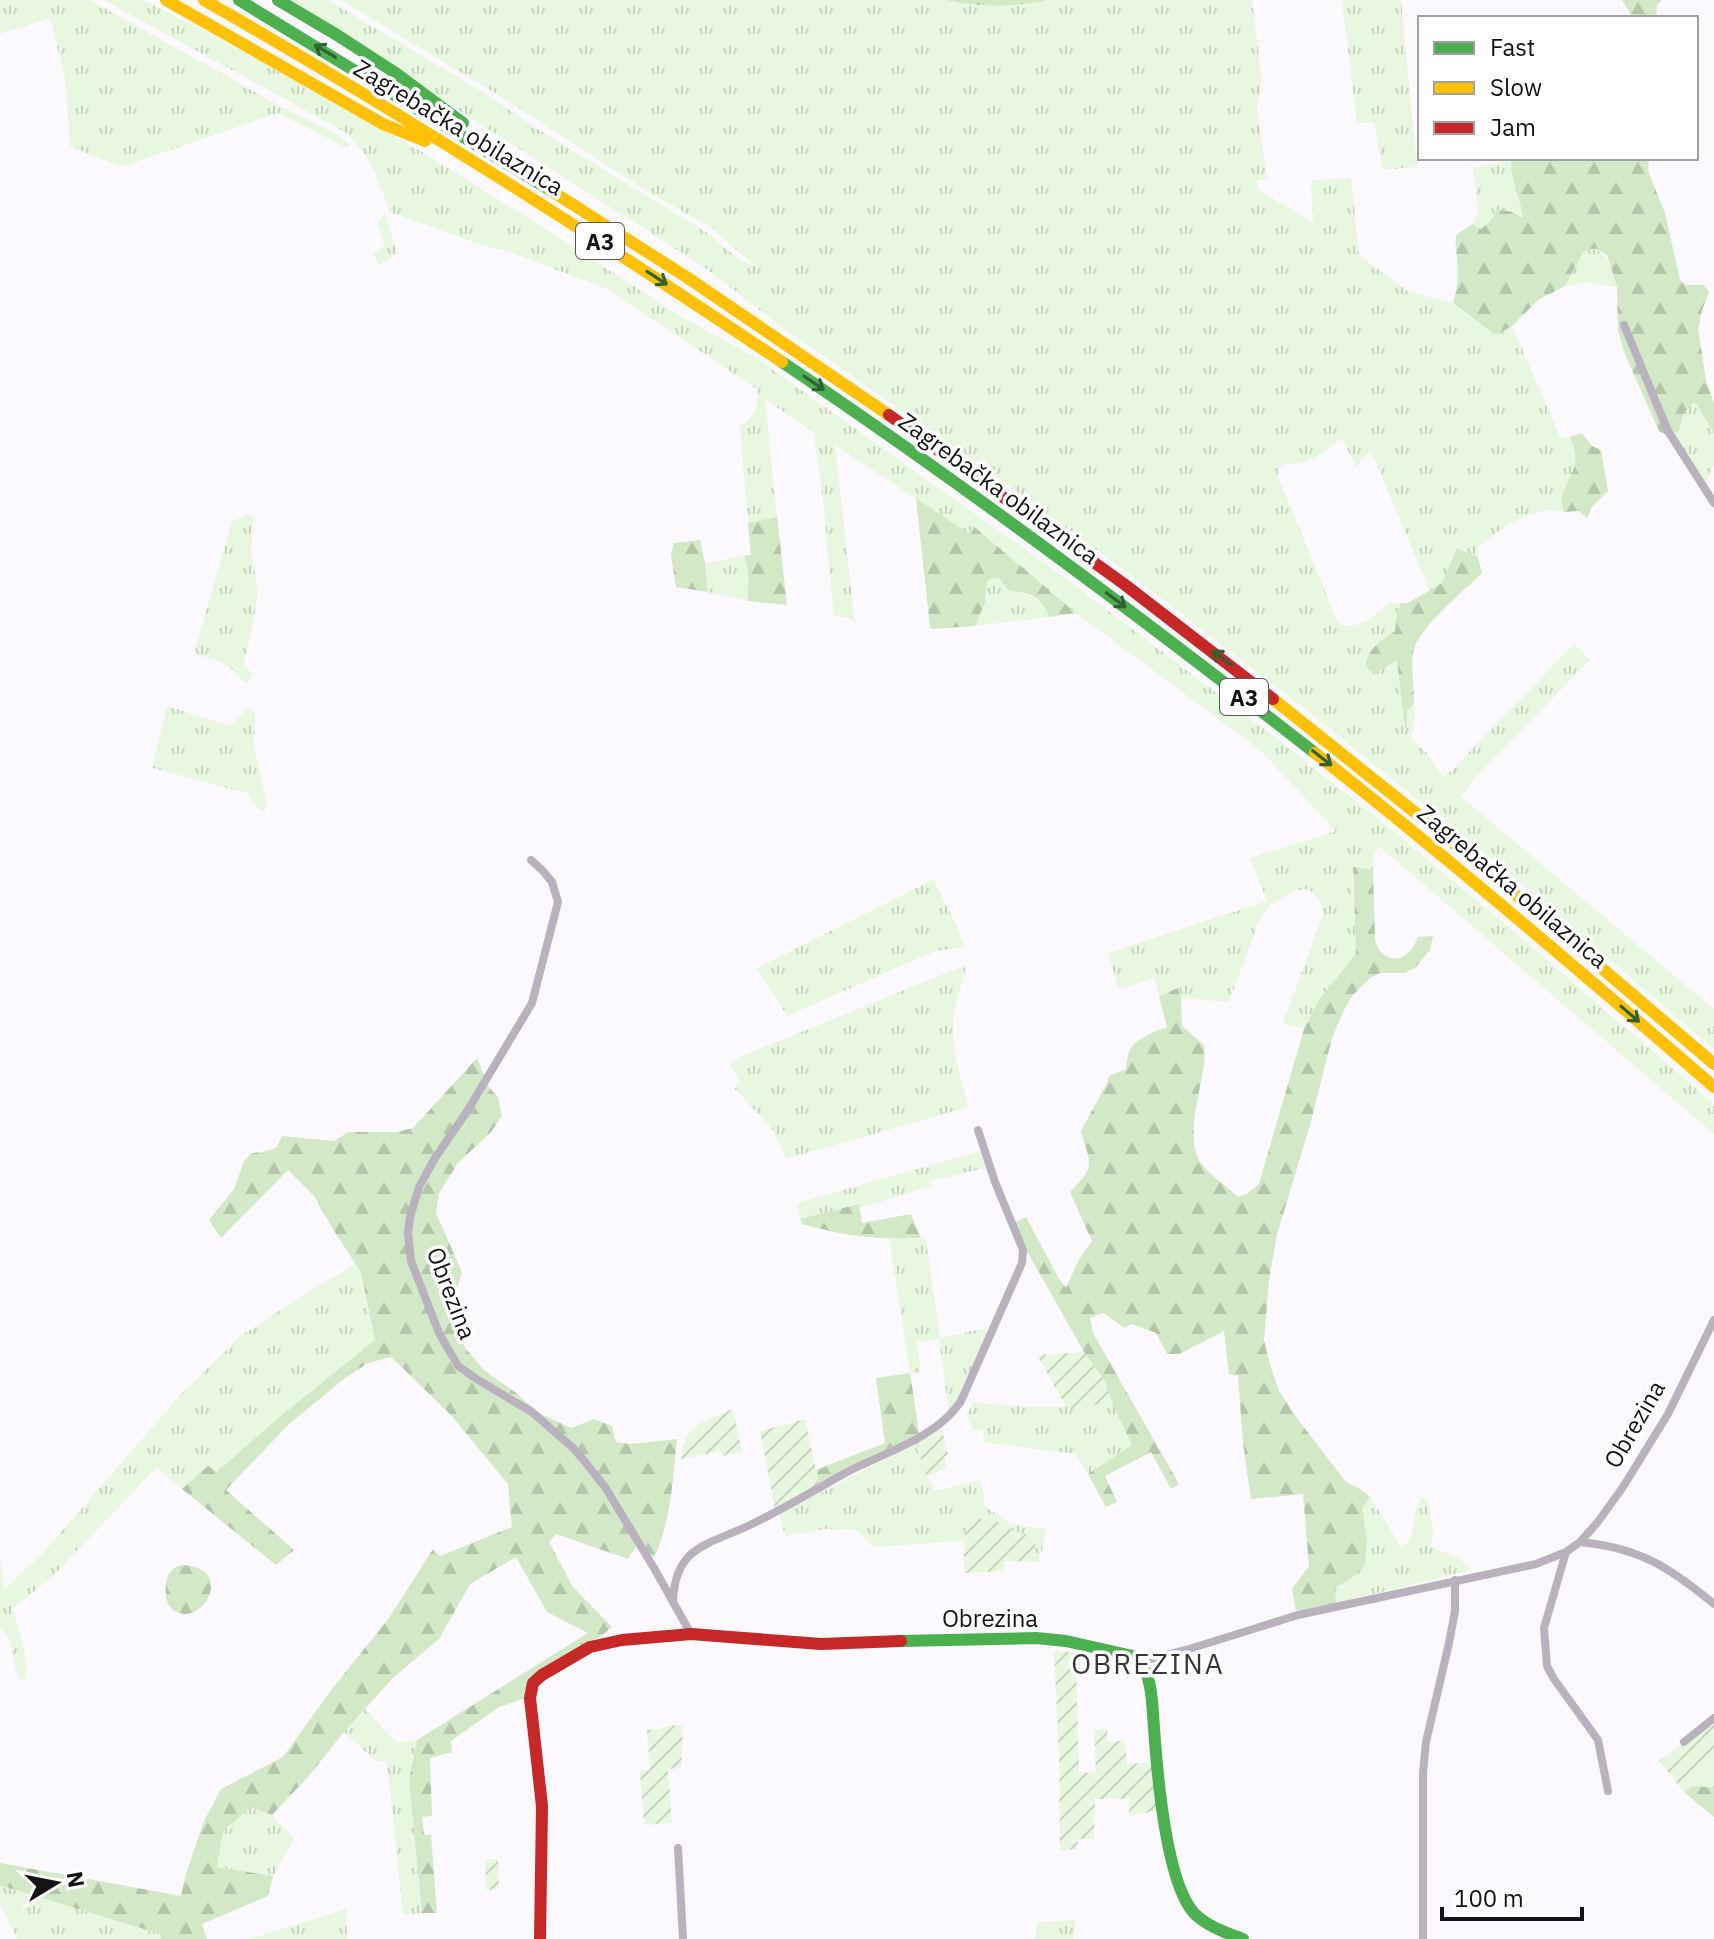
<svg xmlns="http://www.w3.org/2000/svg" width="1714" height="1939" font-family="'IBM Plex Sans',sans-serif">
  <defs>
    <pattern id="grass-tufts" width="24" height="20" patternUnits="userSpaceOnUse" patternTransform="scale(2)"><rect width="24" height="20" fill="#e8f7e0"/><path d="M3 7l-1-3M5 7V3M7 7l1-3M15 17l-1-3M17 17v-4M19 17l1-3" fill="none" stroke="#c6d3bf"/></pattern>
    <pattern id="forest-firs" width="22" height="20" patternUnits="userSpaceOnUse" patternTransform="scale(2)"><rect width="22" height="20" fill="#d2e8c6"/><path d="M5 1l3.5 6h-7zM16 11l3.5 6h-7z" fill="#b3c6a9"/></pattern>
    <pattern id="garden-furrows" width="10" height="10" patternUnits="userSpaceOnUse" patternTransform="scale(2)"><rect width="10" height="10" fill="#e8f7e0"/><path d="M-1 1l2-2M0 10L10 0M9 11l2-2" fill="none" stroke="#c6d3bf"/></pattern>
  </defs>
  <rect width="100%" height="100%" fill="#fbf9fd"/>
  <!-- grass -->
  <path fill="url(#grass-tufts)" d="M0,0H90L284,108L335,133L351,145L347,148L278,113L121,167L70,146L65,78L50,18L0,34Z
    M104,0H143L230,44L429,156L557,236L675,313L756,358L1061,575L1289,748L1387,826L1510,928L1714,1104V1134L1379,846L1374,855L1373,870L1353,868L1352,879L1356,955L1319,1000L1304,1029L1283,1023L1323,914L1321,904L1314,893L1305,889L1293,892L1271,904L1260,918L1229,1002L1181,998L1177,988L1159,996L1154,978L1119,989L1108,953L1267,901L1250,858L1336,831L1260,750L1076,613L973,527L968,533L835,445L855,623L849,618L834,616L824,510L814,433L765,399L777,517L748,523L740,426C755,417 758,408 758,390L607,289L510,252L476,243L390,212C378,180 371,155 345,132Z
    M286,0H328L481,91L539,130L709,234L737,258L758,268L710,227L647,191L498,95L341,0H946C978,8 1017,7 1048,0H1252L1262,81L1257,107L1267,179L1257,180L1258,189L1313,223L1311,180L1351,178L1359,255L1407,291L1452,303L1473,319L1499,334L1512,326L1561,439L1570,437C1587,476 1554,481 1565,512C1559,511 1551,510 1545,511C1520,514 1496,532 1477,548L1478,557L1457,548L1442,583L1430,591L1371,451L1356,467L1342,438C1322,452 1311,466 1285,464L1279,468L1278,476L1338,623C1357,632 1375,615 1389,603H1401L1397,613L1395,632L1378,643L1397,659L1407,728V711L1414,703L1415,720L1411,739L1426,752L1444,778L1574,644L1590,660L1476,777L1461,797L1714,1009V1049L1523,885L1401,786L1307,710L1124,570L998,478L771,319L704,267Z
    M1342,0H1401L1417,167L1383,170L1374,122L1357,123Z
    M1511,160V167L1518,193L1523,219L1490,222L1480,231L1473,224L1478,212L1473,168Z
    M385,214L397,253L379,266L373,253L385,245L377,222Z
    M1590,249C1610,250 1610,271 1617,287L1587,282L1565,286L1583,252Z
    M1693,403L1697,404L1714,434V464L1708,477L1707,488L1672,434L1679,431L1684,413Z
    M247,515L254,517L251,549L258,590L253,626L243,666L253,673L247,683C239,679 237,674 231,669C222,661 208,657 197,655L195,650L232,521Z
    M744,556C750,571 748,585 748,601L708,592L705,563Z
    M994,578L1000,579L1008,590C1031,595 1040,594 1049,617L975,626L985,602L986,586L988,580Z
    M167,706L230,726C238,720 242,712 250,708L255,713L254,744L266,802L265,811H260L247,793L152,768Z
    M934,879C943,902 958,923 964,947L935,951L787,1016L757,968Z
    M966,965C964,982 956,997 954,1014C949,1044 961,1077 968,1107L786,1159L774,1131L734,1088L740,1083L730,1064L742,1056Z
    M980,1151L986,1168L930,1181L932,1186L860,1208L858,1204L800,1219L797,1203Z
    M889,1239H926L940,1338L986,1328L987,1336L959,1400L949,1413L939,1339L917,1342L921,1372L910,1373Z
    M356,1264L361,1272L375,1340L282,1415L217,1473L208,1467L182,1489L157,1467L52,1577L12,1609C19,1628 30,1661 25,1680L19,1678C11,1662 16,1640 0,1629V1556L4,1589L42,1554L183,1392L242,1335L318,1286Z
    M973,1402C1019,1408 1066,1409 1112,1402L1133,1446L1088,1474L1076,1454L984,1442L983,1430H972L967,1416Z
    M915,1444L934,1491L980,1480L984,1495V1505C993,1515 1000,1512 1010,1524L1047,1529L1041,1553H1035L1034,1538L972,1517L964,1541L874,1547L857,1530L826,1529L785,1536L779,1514Z
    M1370,1497L1402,1548C1417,1536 1411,1513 1421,1498L1427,1499L1433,1531L1431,1547L1459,1558L1472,1570L1336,1603L1334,1588L1351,1578L1367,1539L1362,1508Z
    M365,1709L397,1743L417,1740L409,1780L422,1913L403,1915L387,1761L377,1762L344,1732Z
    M1714,1763V1788L1693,1786L1690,1780Z
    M251,1807L272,1815L294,1839L273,1876L217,1867L223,1831Z
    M0,1885L160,1934L161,1939H17L0,1904Z
    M346,1909L347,1939H249Z
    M1076,1920L1073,1939H1035L1037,1922Z"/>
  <!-- forest -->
  <path fill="url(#forest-firs)" d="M946,0H1048C1017,7 978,8 946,0Z
    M1622,0H1662L1657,5L1656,18H1633Z
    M1521,158H1649L1648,171L1665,213L1680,280L1685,285H1704L1709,293L1702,310L1698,329L1706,380L1714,404V434L1697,404L1693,403L1684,413L1679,431L1669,436L1659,431L1624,352L1618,329L1617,287L1607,255L1597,249H1590L1583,252L1565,286L1538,300L1512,326L1498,334H1494L1453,303C1457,290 1459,276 1457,262C1457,251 1454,244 1457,234L1473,224L1480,230L1490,222L1498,209L1512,212L1523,218C1521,201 1510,174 1511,160Z
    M1582,433L1592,446L1601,450L1608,491L1592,507L1587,518L1578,511L1565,512L1561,501C1567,473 1584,468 1570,437Z
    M916,498L968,533L973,526L1076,613L1049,617C1040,594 1031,594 1008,590L1000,579L994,578L988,580L986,586L985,602L975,626L932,629L930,627Z
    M777,517L787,605L748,601C748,585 750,571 744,556L751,555L748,523Z
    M700,540L705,563L708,592L676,587L671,554L674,543Z
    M1457,548L1478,557L1482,573C1464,591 1417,628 1413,653C1411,668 1414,687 1414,703L1407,711V728L1405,729L1397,660L1375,674L1366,667C1366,649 1382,640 1395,631L1397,613L1401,603H1408L1442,583Z
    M1353,867L1373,870L1375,940C1380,959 1398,966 1412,949C1414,946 1416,941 1418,937L1433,936L1430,950L1416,967L1405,973H1380L1370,978L1352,996L1343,1012L1332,1038L1310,1125L1277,1234L1269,1280L1264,1340L1270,1365L1279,1391L1299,1421L1346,1482L1362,1490L1370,1497L1362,1508L1367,1539L1365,1565L1351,1578L1335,1588L1336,1603L1296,1611L1292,1589L1309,1566L1303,1494L1251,1499L1243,1443L1238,1376L1229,1374L1224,1331L1179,1354H1167L1156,1333L1132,1324L1125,1328L1103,1313L1090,1318L1093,1333L1179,1484L1171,1489L1151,1452L1105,1476L1117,1502L1106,1507L1088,1474L1132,1445L1108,1394L1105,1382L1084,1352L1027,1251L1015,1222L1026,1217L1058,1277L1066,1288L1080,1257L1092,1241L1070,1192C1097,1165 1090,1164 1081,1131L1107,1083L1109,1076L1126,1069C1127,1062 1127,1054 1131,1048C1136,1039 1157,1030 1167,1027L1159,996L1178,988L1181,998L1182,1026L1204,1045C1204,1051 1205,1058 1204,1064C1201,1091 1184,1138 1201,1163C1210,1176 1227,1186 1238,1197L1247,1194L1259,1184L1304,1029L1319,1000L1356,954Z
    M477,1058L489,1087L498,1097L502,1116L491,1132L458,1163L439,1193L436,1213L462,1272L454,1301L465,1348L486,1372L515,1392L539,1413L571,1428L594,1419L612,1426L616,1442L630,1444L677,1439C673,1478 671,1522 654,1558L639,1542L628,1559L556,1534L549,1542L573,1587L612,1627L600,1637L583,1645L528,1681L525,1698L499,1707L451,1741L452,1752L430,1758L432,1816L422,1817L424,1835H431L437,1913H422L409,1780L417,1740L588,1633L547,1612L516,1557L470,1584L439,1639L393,1678L344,1732L307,1778L272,1815L251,1807L223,1831L217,1867L273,1876L268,1896L202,1924L207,1939H161L160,1934L0,1885V1863L181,1896L185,1877L204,1821L221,1789L283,1757L332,1689L389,1618L433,1549L440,1556L512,1527L508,1484L450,1414L391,1357L368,1363L345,1378L288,1425L226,1490L294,1550L276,1565L182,1489L208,1466L217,1472L282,1415L375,1340L361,1272L336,1234L314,1196L288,1170L221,1238L209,1220L234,1189L244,1161L252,1153L263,1152L276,1148L282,1136L334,1141L348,1132H397L413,1128Z
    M859,1204L862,1223L911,1214L921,1238C877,1240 845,1236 802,1224L800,1219Z
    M910,1373L919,1433L819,1484L816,1470L885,1443L876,1378Z
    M181,1565C237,1566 203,1628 175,1611C169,1608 167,1602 166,1596C165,1582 166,1570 181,1565Z
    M1693,1786L1714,1788V1817L1684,1792Z"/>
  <!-- garden -->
  <path fill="url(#garden-furrows)" d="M1084,1352L1105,1382L1112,1402L1076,1408L1066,1407L1037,1355Z
    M733,1409L742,1452L722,1456L721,1451L681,1459C683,1424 705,1421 733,1409Z
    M805,1419L819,1484L775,1508L760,1431Z
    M942,1429L948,1455L944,1457L946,1468L927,1476L915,1444Z
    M972,1517L1003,1523L1009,1529L1035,1538V1553H1041L1038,1562L1005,1561L1003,1571L964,1573V1541Z
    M1054,1651L1076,1653L1079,1772L1096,1773L1094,1730L1107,1729L1108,1742L1125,1741L1127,1764L1152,1762L1160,1810L1129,1816V1799H1095L1094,1839H1078L1077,1849L1060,1850L1059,1756Z
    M1714,1721V1763L1690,1780L1693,1786L1684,1792L1659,1761Z
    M683,1725L681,1768L668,1769L672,1823L644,1825L640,1771L650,1770L647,1730L663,1729V1726Z
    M485,1859H498L499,1889L486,1890Z"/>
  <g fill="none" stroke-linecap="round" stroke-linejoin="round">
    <!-- street -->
    <path stroke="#bab1be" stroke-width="8" d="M1624,325L1668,431L1714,503
      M531,860L543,871L552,882L558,902L532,1003L466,1113L435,1158L419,1187L410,1217L408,1233L411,1261L439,1333L458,1366L478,1380L532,1412L573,1448L586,1463L605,1487L654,1568L691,1634
      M1580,1542C1640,1548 1669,1567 1714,1604
      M1566,1552L1544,1628L1547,1666L1554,1679L1598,1740L1608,1791
      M673,1601C674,1584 677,1569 689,1556C705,1541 730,1535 750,1525C783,1509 815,1490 847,1472C884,1453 938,1437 961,1401L1022,1263L1023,1250L995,1182L978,1130
      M1142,1661L1186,1650L1298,1615L1536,1564L1566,1552L1580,1542L1597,1523L1623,1487L1668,1414L1714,1320
      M1684,1742L1714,1718
      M678,1848L683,1939
      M1423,1939V1772L1426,1742L1449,1643L1455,1611V1580"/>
    <!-- fast -->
    <path stroke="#4caf50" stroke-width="12" d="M239,0L550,190
      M278,0L337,35L397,74L463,123
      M782,362C965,485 1141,617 1315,753
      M901,1641L1036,1638L1066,1641L1137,1657C1153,1676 1152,1704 1154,1728C1157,1771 1166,1882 1194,1913C1206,1926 1227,1933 1243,1939"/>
    <!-- slow -->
    <path stroke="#ffc107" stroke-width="12" d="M166,0L383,124L425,141
      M204,0C402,113 593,235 782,362
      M550,190L688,278L889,415
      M1273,699L1482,866L1714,1064
      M1315,753C1451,860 1583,973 1714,1087"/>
    <!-- jam -->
    <path stroke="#c62828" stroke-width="12" d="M889,415L1124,584L1273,699
      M540,1939L542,1806L530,1698L533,1683L542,1675L590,1647L622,1640L691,1634L821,1644L901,1641"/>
  </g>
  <!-- one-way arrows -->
  <defs><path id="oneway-shaft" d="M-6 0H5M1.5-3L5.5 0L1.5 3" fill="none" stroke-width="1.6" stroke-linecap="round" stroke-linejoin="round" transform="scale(2)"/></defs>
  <g stroke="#306132">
    <use href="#oneway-shaft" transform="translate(325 51) rotate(-149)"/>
    <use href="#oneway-shaft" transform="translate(657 278) rotate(33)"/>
    <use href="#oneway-shaft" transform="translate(814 383) rotate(34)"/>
    <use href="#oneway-shaft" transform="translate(1116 600) rotate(37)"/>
    <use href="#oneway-shaft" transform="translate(1222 658) rotate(-143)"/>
    <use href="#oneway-shaft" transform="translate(1322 758) rotate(38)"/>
    <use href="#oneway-shaft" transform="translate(1630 1014) rotate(41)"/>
  </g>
  <g text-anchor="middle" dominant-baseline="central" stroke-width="7" stroke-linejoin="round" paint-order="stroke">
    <!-- shield labels -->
    <g fill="#fff" stroke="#5a5a5b" stroke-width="2">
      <rect x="576" y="223" width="48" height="36" rx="6"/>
      <rect x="1220" y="679" width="48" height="36" rx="6"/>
    </g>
    <g font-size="22" font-weight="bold" fill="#141315">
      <text x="600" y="241">A3</text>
      <text x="1244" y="697">A3</text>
    </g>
    <!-- street labels -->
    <g font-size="24" fill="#141315" stroke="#fff">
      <text transform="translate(459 127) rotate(31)">Zagrebačka obilaznica</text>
      <text transform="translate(999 488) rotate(36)">Zagrebačka obilaznica</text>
      <text transform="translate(1513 886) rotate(40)">Zagrebačka obilaznica</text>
      <text transform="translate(452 1293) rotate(69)">Obrezina</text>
      <text transform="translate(1634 1424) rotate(-60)">Obrezina</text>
      <text x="990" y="1618">Obrezina</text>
    </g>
    <!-- quarter labels -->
    <g font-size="28" letter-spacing="2" fill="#38363a" stroke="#fff">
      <text x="1148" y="1663">OBREZINA</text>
    </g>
  </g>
  <!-- legend -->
  <rect x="1418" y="16" width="280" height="144" fill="#ffffff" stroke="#a1a1a1" stroke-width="2"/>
  <rect x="1434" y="42" width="40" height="12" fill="#4caf50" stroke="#a1a1a1" stroke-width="2"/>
  <text x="1490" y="56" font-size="24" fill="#141315">Fast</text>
  <rect x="1434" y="82" width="40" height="12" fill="#ffc107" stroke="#a1a1a1" stroke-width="2"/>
  <text x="1490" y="96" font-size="24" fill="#141315">Slow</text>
  <rect x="1434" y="122" width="40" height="12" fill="#c62828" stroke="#a1a1a1" stroke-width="2"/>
  <text x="1490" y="136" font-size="24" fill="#141315">Jam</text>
  <!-- north arrow -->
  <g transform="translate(56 1883) rotate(80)" stroke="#ffffff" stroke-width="6" paint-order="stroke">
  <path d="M0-6L14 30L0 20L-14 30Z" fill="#141315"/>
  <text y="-12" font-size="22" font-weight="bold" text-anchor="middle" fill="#141315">N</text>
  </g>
  <!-- scale -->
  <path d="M1442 1907v12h140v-12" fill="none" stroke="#141315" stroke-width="4"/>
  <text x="1454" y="1907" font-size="24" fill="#141315" stroke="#ffffff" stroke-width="6" paint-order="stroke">100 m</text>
</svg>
